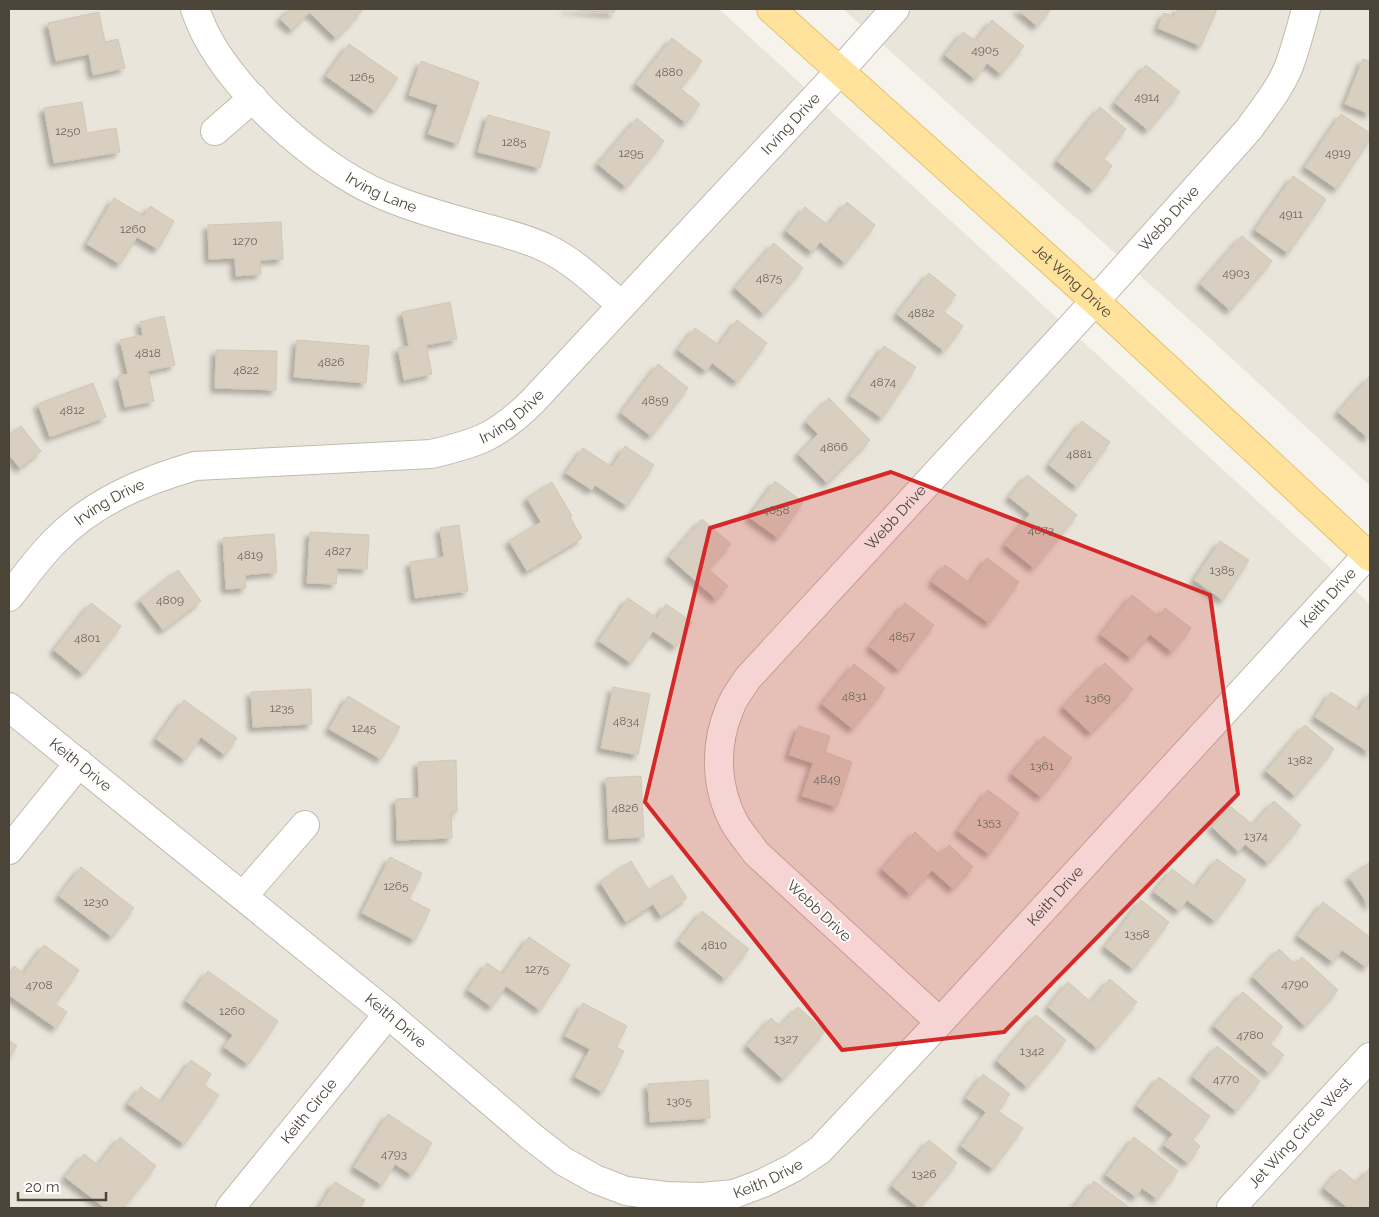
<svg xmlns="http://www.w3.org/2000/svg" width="1379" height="1217" font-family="Raleway,sans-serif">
  <defs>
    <filter id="shadow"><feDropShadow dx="-4.5" dy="4.5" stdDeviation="2.5" flood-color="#0004"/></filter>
  </defs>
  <rect width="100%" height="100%" fill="#f6f3ec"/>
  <!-- residential -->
  <path fill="#eae5da" d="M9,9H719L1370,604V1208H9Z
    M843,9H1370V486L1203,332Z"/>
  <!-- building -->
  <path fill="#d8cfc1" stroke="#d3c7b4" filter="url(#shadow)" d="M290,9H360L362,11L336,38L309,12L292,30L280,19Z
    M566,9H615L614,13Z
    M1017,9H1051L1037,26Z
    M1177,9H1217L1201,46L1158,28L1164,13L1174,17Z
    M99,12L105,42L118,39L125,68L93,75L89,54L56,61L48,23Z
    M992,20L1024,46L1001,74L987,63L975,79L945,55L963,32L976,41Z
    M672,38L702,61L680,88L700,104L686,123L636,84Z
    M349,44L398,78L375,111L326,76Z
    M1363,59L1370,61V114L1345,104Z
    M421,61L479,82L458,144L428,134L438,105L409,95Z
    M1146,65L1180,92L1148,130L1115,103Z
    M82,102L87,133L116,128L120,152L54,163L44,108Z
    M1100,107L1126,129L1103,158L1112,166L1093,190L1057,161Z
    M1341,114L1370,133V139L1337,189L1305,167Z
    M488,115L550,132L540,168L478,152Z
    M637,118L664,141L626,187L598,164Z
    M1293,176L1326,199L1288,253L1255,230Z
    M114,198L144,216L150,206L174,221L158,249L137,237L120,264L87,244Z
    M847,202L875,225L845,263L820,242L812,252L786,231L805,207L828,225Z
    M281,222L283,259L260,260L261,274L236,276L235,258L209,259L208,225Z
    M1242,236L1272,261L1230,310L1200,284Z
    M774,243L803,268L764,314L735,288Z
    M929,273L956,295L943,311L963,326L944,351L897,314Z
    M450,302L457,339L426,345L432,374L404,380L398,348L409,346L402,312Z
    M164,316L175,365L148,371L154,401L125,407L118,376L128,374L120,340L143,335L140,322Z
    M737,320L767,343L737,382L712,363L706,371L678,350L695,328L719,345Z
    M297,340L369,346L366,383L294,377Z
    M884,346L916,367L882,418L850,396Z
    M216,350L277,351L276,390L215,388Z
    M658,364L688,388L651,436L621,413Z
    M1370,376V436L1368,438L1338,412Z
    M93,383L106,417L50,437L38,404Z
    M829,398L870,440L827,483L798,454L818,434L806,422Z
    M1082,421L1110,442L1077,487L1049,465Z
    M21,426L41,451L20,468L9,455V435Z
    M625,446L654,465L627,506L595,485L592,490L566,473L583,448L612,467Z
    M1027,475L1077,515L1034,568L1005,545L1030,514L1009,497Z
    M775,481L803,502L778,538L749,517Z
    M552,482L572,516L570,517L582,538L527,571L509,541L541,522L527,498Z
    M702,519L731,544L708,569L728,586L716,599L669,557Z
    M459,525L468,591L415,598L410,562L444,557L440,528Z
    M310,532L369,535L367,569L337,568L336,584L307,583Z
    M274,534L277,572L245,575L246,588L226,589L223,538Z
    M1220,541L1249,560L1223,600L1194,580Z
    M987,558L1019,582L989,623L932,582L945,565L970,583Z
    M178,570L201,601L163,630L140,600Z
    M1132,595L1159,616L1165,608L1191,628L1172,652L1150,634L1131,658L1101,635Z
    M628,598L657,618L666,604L692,622L676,647L653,631L631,663L599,641Z
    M91,603L121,626L83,674L54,650Z
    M905,603L934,625L899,670L870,647Z
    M1105,663L1133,689L1091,733L1063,707Z
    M854,664L885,688L853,729L822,704Z
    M613,687L650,694L638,755L601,748Z
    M311,689L312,724L253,727L251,692Z
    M1331,692L1359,710L1370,692V753L1315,717Z
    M348,696L400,727L381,759L329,729Z
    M184,700L237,738L225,755L201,737L185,760L156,739Z
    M1305,725L1334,749L1295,796L1266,771Z
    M799,726L830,736L825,752L852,762L837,807L802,796L813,763L789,755Z
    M1044,736L1072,758L1041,797L1012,774Z
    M456,760L457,812H451L452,838L397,840L396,799L419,798L418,762Z
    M641,776L644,837L609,839L606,778Z
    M988,790L1019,813L989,854L958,831Z
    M1274,801L1301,825L1268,863L1245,844L1239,852L1212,827L1230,806L1253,825Z
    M915,832L940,855L949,845L973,867L953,889L932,870L910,894L882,869Z
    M390,857L422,873L409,899L430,910L415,940L362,913Z
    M1217,859L1246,880L1215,921L1187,900L1179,911L1154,892L1172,869L1196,887Z
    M631,861L649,890L672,875L687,898L661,916L653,904L626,922L600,882Z
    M1370,862V907L1349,877Z
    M81,867L134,908L112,937L59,896Z
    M1141,900L1169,922L1133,969L1105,947Z
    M1323,902L1370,937V962L1366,967L1342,950L1333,962L1298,936Z
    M702,911L749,949L725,979L679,941Z
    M529,937L570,965L540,1010L506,986L492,1007L468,990L487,963L503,974Z
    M44,945L79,970L55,1004L67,1012L56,1028L9,995V974L14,966L24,973Z
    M1279,949L1295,964L1302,957L1338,990L1305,1026L1253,977Z
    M208,971L278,1021L248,1064L224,1047L233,1035L186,1001Z
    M1110,979L1137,1002L1097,1048L1048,1007L1068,982L1091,1002Z
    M1243,992L1283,1027L1269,1043L1284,1055L1269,1073L1214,1026Z
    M583,1003L627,1026L616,1047L624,1051L603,1092L575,1077L590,1049L565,1036Z
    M798,1007L825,1031L783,1079L747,1046L771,1018L780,1026Z
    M1036,1015L1066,1040L1027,1087L997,1061Z
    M9,1040L17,1046L9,1058Z
    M1217,1046L1260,1081L1236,1111L1193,1077Z
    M191,1060L211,1074L204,1085L219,1095L184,1144L128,1104L141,1087L162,1102Z
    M983,1074L1010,1094L998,1111L1023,1128L993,1169L961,1146L986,1112L966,1098Z
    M1159,1077L1210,1116L1192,1139L1200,1146L1188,1163L1164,1145L1173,1134L1137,1106Z
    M708,1080L710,1118L650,1122L648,1084Z
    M388,1114L432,1143L412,1175L395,1164L382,1185L354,1167Z
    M120,1137L156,1166L123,1208H105L65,1177L84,1154L98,1165Z
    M1134,1137L1178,1171L1157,1199L1142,1188L1136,1197L1106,1175Z
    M929,1140L957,1163L919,1208L892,1186Z
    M1370,1168V1208H1348L1324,1188L1340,1169L1357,1183Z
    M1094,1181L1130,1208H1073Z
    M335,1182L365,1200L360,1208H319Z"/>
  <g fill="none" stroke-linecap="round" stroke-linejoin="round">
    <!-- minor casing -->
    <g stroke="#c2bbae" stroke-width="30">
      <g id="minor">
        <path id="s1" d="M195,9C198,17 201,25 205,33C237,97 327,176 395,200C425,212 457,220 489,229C508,234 528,239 546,248C574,261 598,285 621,305"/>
        <path d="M215,131L253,98"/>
        <path id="s2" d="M9,597C24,578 38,558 55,541C93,502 143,481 195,466L431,454C479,443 497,436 532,402L839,72L895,9"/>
        <path id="s3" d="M9,707L388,1014L532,1137L563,1161L595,1179L626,1191L665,1196L701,1197L734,1194L763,1183L793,1168L820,1150L940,1022L1370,552"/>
        <path d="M9,850L79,763"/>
        <path d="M243,896L305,825"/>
        <path id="s4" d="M940,1022L756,853C749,843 741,834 735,824C715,788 714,745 730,708C734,697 742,687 748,678L1095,301L1249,129C1263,109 1280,89 1289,66C1296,47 1301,28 1306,9"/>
        <path id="s5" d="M230,1208L388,1014"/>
        <path id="s6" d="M1231,1208L1370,1057"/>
      </g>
    </g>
    <!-- major casing -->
    <g stroke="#e6c16a" stroke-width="30">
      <g id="major">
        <path id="s7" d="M771,9L1095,301L1370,557"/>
      </g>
    </g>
    <!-- minor -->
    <use href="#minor" stroke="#fff" stroke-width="28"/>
    <!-- major -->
    <use href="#major" stroke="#ffe39c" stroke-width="28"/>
  </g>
  <!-- marked area -->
  <path fill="#d62828" fill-opacity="0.2" stroke="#d62828" stroke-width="4" stroke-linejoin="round" d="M891,472L1210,595L1238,794L1004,1032L842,1050L645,802L710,528Z"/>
  <g text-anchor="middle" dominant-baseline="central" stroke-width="4" stroke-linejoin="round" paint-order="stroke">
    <!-- number labels -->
    <g font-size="12" fill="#6e675b">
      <text x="985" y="50">4905</text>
      <text x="669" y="72">4880</text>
      <text x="362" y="77">1265</text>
      <text x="1147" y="97">4914</text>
      <text x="68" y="131">1250</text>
      <text x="514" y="142">1285</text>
      <text x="631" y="153">1295</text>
      <text x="1338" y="153">4919</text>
      <text x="1291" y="214">4911</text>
      <text x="133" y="229">1260</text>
      <text x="245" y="241">1270</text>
      <text x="1236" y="273">4903</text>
      <text x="769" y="278">4875</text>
      <text x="921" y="313">4882</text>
      <text x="148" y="353">4818</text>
      <text x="331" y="362">4826</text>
      <text x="246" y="370">4822</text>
      <text x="883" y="382">4874</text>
      <text x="655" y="400">4859</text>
      <text x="72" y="410">4812</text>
      <text x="834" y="447">4866</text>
      <text x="1079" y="454">4881</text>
      <text x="776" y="510">4858</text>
      <text x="1041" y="530">4873</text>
      <text x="338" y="551">4827</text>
      <text x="250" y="555">4819</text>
      <text x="1222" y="570">1385</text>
      <text x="170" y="600">4809</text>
      <text x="902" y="636">4857</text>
      <text x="87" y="638">4801</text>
      <text x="854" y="696">4831</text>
      <text x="1098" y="698">1369</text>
      <text x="282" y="708">1235</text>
      <text x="626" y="721">4834</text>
      <text x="364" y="728">1245</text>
      <text x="1300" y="760">1382</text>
      <text x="1042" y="766">1361</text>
      <text x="827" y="779">4849</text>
      <text x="625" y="808">4826</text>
      <text x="989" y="822">1353</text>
      <text x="1256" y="836">1374</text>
      <text x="396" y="886">1265</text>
      <text x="96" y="902">1230</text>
      <text x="1137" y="934">1358</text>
      <text x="714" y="945">4810</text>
      <text x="537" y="969">1275</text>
      <text x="1295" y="984">4790</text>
      <text x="39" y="985">4708</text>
      <text x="232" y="1011">1260</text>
      <text x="1250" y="1035">4780</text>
      <text x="786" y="1039">1327</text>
      <text x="1032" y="1051">1342</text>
      <text x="1226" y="1079">4770</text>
      <text x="679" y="1101">1305</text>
      <text x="394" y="1154">4793</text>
      <text x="924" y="1174">1326</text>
    </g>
    <!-- street labels -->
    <g font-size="15" fill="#4b4439" stroke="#fff">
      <text stroke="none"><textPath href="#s2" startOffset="965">Irving Drive</textPath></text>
      <text stroke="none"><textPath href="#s1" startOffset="268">Irving Lane</textPath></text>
      <text stroke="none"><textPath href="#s4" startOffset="1064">Webb Drive</textPath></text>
      <text stroke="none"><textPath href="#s7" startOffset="406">Jet Wing Drive</textPath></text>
      <text stroke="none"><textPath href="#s2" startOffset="560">Irving Drive</textPath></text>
      <text stroke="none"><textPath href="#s2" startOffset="140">Irving Drive</textPath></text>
      <text stroke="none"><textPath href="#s4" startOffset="659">Webb Drive</textPath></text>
      <text stroke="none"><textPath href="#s3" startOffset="1742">Keith Drive</textPath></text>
      <text stroke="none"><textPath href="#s3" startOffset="92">Keith Drive</textPath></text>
      <text stroke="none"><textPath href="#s3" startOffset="1338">Keith Drive</textPath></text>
      <text transform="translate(819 911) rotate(43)">Webb Drive</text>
      <text stroke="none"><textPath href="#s3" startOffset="498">Keith Drive</textPath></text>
      <text stroke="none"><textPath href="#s5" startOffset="125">Keith Circle</textPath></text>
      <text stroke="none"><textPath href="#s6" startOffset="102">Jet Wing Circle West</textPath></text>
      <text stroke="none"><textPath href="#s3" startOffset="932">Keith Drive</textPath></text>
    </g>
  </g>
  <!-- border -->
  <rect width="1379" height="1217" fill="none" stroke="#4b4439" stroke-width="20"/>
  <!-- scale -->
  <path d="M18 1192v8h88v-8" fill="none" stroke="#4b4439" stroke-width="2.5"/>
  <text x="25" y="1192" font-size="15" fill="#4b4439" stroke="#ffffff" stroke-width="4" paint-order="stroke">20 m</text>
</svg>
